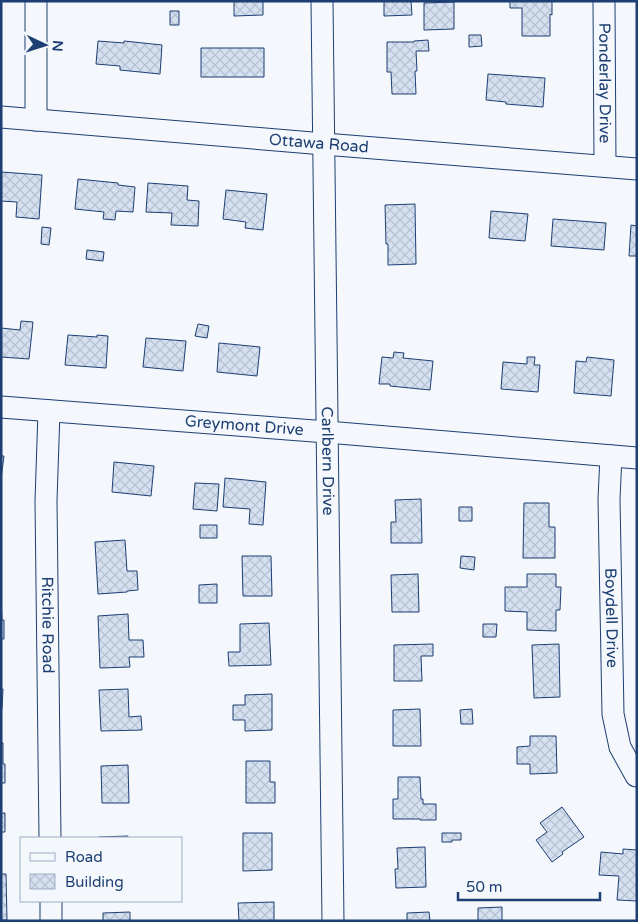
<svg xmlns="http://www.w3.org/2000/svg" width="638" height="922" font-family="'Varela Round',sans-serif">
  <defs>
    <pattern id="building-cross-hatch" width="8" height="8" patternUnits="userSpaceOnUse" patternTransform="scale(1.25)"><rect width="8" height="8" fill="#d5e0f0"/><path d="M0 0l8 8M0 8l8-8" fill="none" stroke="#b6c1d1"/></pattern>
  </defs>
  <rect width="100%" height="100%" fill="#f4f7fb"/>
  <!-- building -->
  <path fill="url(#building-cross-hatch)" stroke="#1d3f73" d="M234,1H263V15L234,16Z
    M384,1H411L412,15L384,16Z
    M510,1H552V15L550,14V36H522V8H510Z
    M454,2V29L424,30V3Z
    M170,11H179V25H170Z
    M469,35H481L482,46L469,47Z
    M428,40L429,51H416L417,71H415L416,94H392L391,72H387V42H414V41Z
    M98,41L124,43V41L162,45L160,74L120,70V66L96,64Z
    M201,48H264V77H201Z
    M488,74L545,78L543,107L506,104V102L486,100Z
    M1,172L42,175L39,219L16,217L17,202L1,201Z
    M78,179L118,183V185L135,187L133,212L116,211L115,220L103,219L104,212L75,209Z
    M148,183L188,186L187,200L199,201L198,226L171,225L172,213L146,212Z
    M226,190L267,194L263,230L245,228L246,222L223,219Z
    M415,204L416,264L388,265V244H386L385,205Z
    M491,211L528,214L525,241L489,238Z
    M553,219L606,223L604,250L551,246Z
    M631,225L637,226V256H629Z
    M42,227L51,228L49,245L41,244Z
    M87,250L104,252L103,261L86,259Z
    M21,321L33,322L29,359L1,357V328L20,330Z
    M198,324L209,326L207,338L195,336Z
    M68,335L97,337V335L108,336L106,368L65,365Z
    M146,338L186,341L183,371L143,367Z
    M219,343L260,347L257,376L217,372Z
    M394,352L404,353L403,358L433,361L430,390L390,386V384H379L382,357L393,358Z
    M527,357H535L534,365H540L538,392L501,389L503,362L527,364Z
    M587,357L614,360L611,396L574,393L576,361L586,362Z
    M1,456H4L1,479Z
    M114,462L154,466L151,496L112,492Z
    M225,478L266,482L263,525L249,524L250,509L223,507Z
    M195,483L219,484L217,511L193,509Z
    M421,499L422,543H391V522H396L395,500Z
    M524,503H549V527H555V558H523Z
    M459,507H472V521H459Z
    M200,525H217V538H200Z
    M125,540L127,571H137L138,590L127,591V592L98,594L95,542Z
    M242,556H271L272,596H243Z
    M461,556L475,557L474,570L460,568Z
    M418,574L419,612H392L391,575Z
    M527,574H556V587H561L560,610H556V631L527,630V612L505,611V587H527Z
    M217,584V603H199V585Z
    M1,599L2,620H4V639H1Z
    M128,614L129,640H143L144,657H129L130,667L100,668L98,616Z
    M269,623L271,665L229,666L228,652H240V624Z
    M483,624H497L496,637H483Z
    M433,644V656H421L422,681H394V645Z
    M559,644L560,697L534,698L532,645Z
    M1,689H3L2,709H1Z
    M128,689L129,717L141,716L142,730L101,731L99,690Z
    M272,694V730L245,731V720H233V705H245V695Z
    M420,709L421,746H393V710Z
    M472,709L473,724H461L460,710Z
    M530,736H556L557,773L530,774V764H517V747L530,746Z
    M1,743H3V764H5V783H1Z
    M246,761H270V782H275V803H246Z
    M128,765L129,803H102L101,766Z
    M398,777H420L421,799H423V804H436V820H420V819H393V799H398Z
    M562,807L584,837L562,852L563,854L552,862L536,840L547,832L540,823Z
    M1,813H5V832H1Z
    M243,833H272V870L243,871Z
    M442,833H461V840H452V842H442Z
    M128,836V838H99V837Z
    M425,847L426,887L396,888L395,869H398L397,848Z
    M623,849L637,850V901L617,900L619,876L599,875L601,852L623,854Z
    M1,874H6L7,920H1Z
    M274,902V921H239L238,903Z
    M502,907V921H478V908Z
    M130,912V921H103V913Z
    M429,912L430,921H407V913Z"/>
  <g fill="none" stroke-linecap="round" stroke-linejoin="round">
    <!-- minor casing -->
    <g stroke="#1d3f73" stroke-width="23">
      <g id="minor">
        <path d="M36,1V120"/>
        <path id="s1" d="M322,1L333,921"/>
        <path id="s2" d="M604,1L605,166"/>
        <path id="s3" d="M1,117L324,144L637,169"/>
        <path id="s4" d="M1,407L327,432L637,458"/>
        <path id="s5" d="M49,411L46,501L50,838"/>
        <path id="s6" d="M611,456L609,499L613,714L620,747L636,776"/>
        <path d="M51,901V921"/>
      </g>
    </g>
    <!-- minor -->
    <use href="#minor" stroke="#f4f7fb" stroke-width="21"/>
  </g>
  <g text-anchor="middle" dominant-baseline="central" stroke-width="4" stroke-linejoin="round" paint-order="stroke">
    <!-- street labels -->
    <g font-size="16" fill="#1d3f73" stroke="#f4f7fb">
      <text stroke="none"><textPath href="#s2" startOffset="82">Ponderlay Drive</textPath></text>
      <text stroke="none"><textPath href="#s3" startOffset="319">Ottawa Road</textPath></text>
      <text stroke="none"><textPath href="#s4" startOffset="244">Greymont Drive</textPath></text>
      <text stroke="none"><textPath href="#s1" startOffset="460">Carlbern Drive</textPath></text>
      <text stroke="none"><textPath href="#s6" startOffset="162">Boydell Drive</textPath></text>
      <text stroke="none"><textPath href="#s5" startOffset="214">Ritchie Road</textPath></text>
    </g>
  </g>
  <!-- border -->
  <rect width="638" height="922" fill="none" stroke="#1d3f73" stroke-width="5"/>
  <!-- legend -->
  <rect x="20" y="837" width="162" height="65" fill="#f4f7fb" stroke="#9eadc5"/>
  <rect x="30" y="853" width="25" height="8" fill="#f4f7fb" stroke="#9eadc5"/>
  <text x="65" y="862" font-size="15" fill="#1d3f73">Road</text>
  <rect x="30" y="874" width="25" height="15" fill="url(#building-cross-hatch)" stroke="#9eadc5"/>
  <text x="65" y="887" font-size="15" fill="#1d3f73">Building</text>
  <!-- north arrow -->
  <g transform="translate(45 45) rotate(94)" stroke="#f4f7fb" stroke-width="4" paint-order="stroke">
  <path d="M0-4L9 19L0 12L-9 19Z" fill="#1d3f73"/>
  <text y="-8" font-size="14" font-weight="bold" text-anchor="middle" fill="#1d3f73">N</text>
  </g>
  <!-- scale -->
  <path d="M458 892v8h142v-8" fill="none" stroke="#1d3f73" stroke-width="2.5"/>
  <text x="466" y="892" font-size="15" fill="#1d3f73" stroke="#f4f7fb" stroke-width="4" paint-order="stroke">50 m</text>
</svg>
